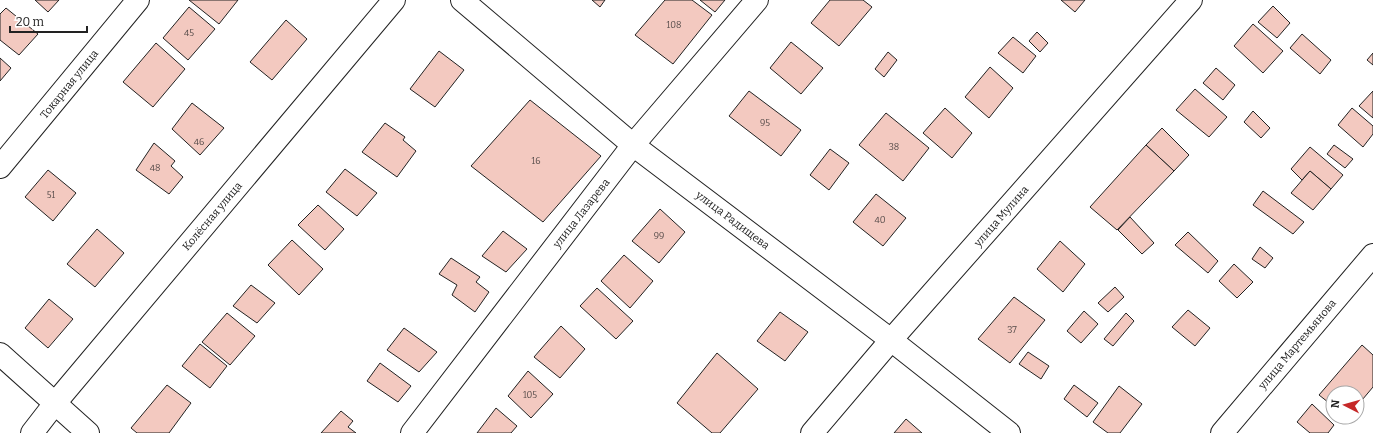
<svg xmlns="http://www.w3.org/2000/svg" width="1373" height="433" viewBox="0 0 1373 433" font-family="Bitter,serif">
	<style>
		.building { fill: #f3c9c0; stroke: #222 }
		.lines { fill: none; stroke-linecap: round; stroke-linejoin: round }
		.minor-casing { stroke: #222; stroke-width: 24 }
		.minor { stroke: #fff; stroke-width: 22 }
		.labels { text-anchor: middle; stroke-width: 3; stroke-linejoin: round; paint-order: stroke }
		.number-label { font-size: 9px; fill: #564c4a }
		.street-label { font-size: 11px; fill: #222; stroke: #fff }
	</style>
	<rect width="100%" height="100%" fill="#fff"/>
	<g class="building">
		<path d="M35,0H59L48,12Z"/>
		<path d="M189,0H238L219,24Z"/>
		<path d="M592,0H605L600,7Z"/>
		<path d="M665,0H692L712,15L673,64L635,35Z"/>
		<path d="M700,0H725L715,12Z"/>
		<path d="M830,0H863L872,7L839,46L811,23Z"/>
		<path d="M1061,0H1085L1075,12Z"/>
		<path d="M1273,6L1290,23L1277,38L1258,22Z"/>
		<path d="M189,7L215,29L188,60L163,38Z"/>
		<path d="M6,8L38,34L19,55L0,40V14Z"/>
		<path d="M286,20L307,39L272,80L250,62Z"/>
		<path d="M1253,24L1283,51L1263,73L1234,46Z"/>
		<path d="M1037,32L1048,43L1040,52L1029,41Z"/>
		<path d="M1302,34L1331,60L1320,74L1290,48Z"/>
		<path d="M1013,37L1036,56L1023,73L998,53Z"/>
		<path d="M791,42L823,68L801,94L770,68Z"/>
		<path d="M156,43L185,69L153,107L123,82Z"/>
		<path d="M439,51L464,70L435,107L410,89Z"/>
		<path d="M888,52L897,60L884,77L875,69Z"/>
		<path d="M1373,53V65L1367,60Z"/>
		<path d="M0,58L11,68L0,81Z"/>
		<path d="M990,67L1013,88L989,118L965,97Z"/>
		<path d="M1216,68L1235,85L1223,100L1203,83Z"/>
		<path d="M1195,89L1227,117L1209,137L1176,110Z"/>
		<path d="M749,91L801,130L781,156L729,116Z"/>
		<path d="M1373,91V118L1359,106Z"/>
		<path d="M530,100L601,156L543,222L471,166Z"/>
		<path d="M192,103L224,128L200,155L172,129Z"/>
		<path d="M945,108L972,133L952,158L923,133Z"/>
		<path d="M1352,108L1373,126V134L1363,147L1338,125Z"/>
		<path d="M1253,111L1270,128L1261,138L1244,122Z"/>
		<path d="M886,113L929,148L903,181L859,145Z"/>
		<path d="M385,123L405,137L403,140L416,151L397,177L362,152Z"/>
		<path d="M1162,128L1189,155L1174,171L1146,145Z"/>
		<path d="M154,143L175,161L171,166L183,177L169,194L136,170Z"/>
		<path d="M1146,145L1174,171L1117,230L1090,207Z"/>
		<path d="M1334,145L1353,159L1345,168L1327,154Z"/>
		<path d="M1310,147L1343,175L1331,189L1310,171L1302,180L1291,169Z"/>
		<path d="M830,149L849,163L829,190L810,175Z"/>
		<path d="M345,169L377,193L357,216L326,192Z"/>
		<path d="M48,170L76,193L53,221L25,197Z"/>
		<path d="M1310,171L1331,189L1313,210L1291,193Z"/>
		<path d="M1263,191L1304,222L1293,234L1253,205Z"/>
		<path d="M876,194L906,218L883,246L853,222Z"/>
		<path d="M318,205L344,229L325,250L298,225Z"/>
		<path d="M660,209L685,232L659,263L632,241Z"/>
		<path d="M1130,217L1154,243L1142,254L1118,230Z"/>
		<path d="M97,229L124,253L95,287L67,264Z"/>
		<path d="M503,231L527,249L506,272L482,256Z"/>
		<path d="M1188,232L1218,261L1208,273L1175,245Z"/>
		<path d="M292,240L323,269L299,295L268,265Z"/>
		<path d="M1060,241L1085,264L1063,292L1037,269Z"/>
		<path d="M1260,247L1273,258L1265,268L1252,259Z"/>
		<path d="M624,255L653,281L630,308L601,281Z"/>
		<path d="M451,258L480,277L476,282L489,292L475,312L452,295L457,285L439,274Z"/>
		<path d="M1234,264L1253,282L1237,298L1219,281Z"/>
		<path d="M251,285L275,303L257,323L233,306Z"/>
		<path d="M1115,287L1124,297L1108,312L1098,303Z"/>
		<path d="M597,288L633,321L616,339L580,306Z"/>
		<path d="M1014,297L1045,320L1010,363L978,339Z"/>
		<path d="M49,299L73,319L48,348L25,328Z"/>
		<path d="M1188,310L1210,328L1195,346L1172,327Z"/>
		<path d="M1084,311L1098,324L1081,343L1067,331Z"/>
		<path d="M780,312L808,332L785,361L757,341Z"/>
		<path d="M227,313L255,336L230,365L202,342Z"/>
		<path d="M1126,313L1134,321L1113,346L1104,339Z"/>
		<path d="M561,326L585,349L560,378L534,357Z"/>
		<path d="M404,328L437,352L419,372L387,350Z"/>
		<path d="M200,344L227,366L210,388L182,366Z"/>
		<path d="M1362,345L1373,355V387L1357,406V393H1333V406L1319,395Z"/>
		<path d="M1028,352L1049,366L1041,379L1019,364Z"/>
		<path d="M717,353L758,389L720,433H712L677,403Z"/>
		<path d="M380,363L411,386L398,402L367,381Z"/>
		<path d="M528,371L553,394L531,418L508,396Z"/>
		<path d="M167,385L191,403L169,433H137L131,428Z"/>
		<path d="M1074,385L1098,403L1087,417L1064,399Z"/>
		<path d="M1119,386L1142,404L1120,433H1108L1093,422Z"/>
		<path d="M1312,404L1334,425L1328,433H1310L1297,422Z"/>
		<path d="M496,408L517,426L511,433H477Z"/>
		<path d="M341,411L353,421L348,427L356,433H321Z"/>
		<path d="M906,419L922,433H894Z"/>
	</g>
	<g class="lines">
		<g class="minor-casing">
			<g id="minor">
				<path d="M462,0L633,145L891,340L1009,433"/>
				<path d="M0,167L138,0"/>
				<path d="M0,354L88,433"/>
				<path d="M32,433L56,402L394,0"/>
				<path d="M412,433L633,145L757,0"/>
				<path d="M812,433L891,340L1191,0"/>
				<path d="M1222,433L1373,255"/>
			</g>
		</g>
		<use href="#minor" class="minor"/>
	</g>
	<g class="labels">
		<g class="number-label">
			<text x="674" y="28">108</text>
			<text x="189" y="36">45</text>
			<text x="765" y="126">95</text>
			<text x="199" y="145">46</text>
			<text x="894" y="150">38</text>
			<text x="536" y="164">16</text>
			<text x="155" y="171">48</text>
			<text x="51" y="198">51</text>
			<text x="880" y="223">40</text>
			<text x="659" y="239">99</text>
			<text x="1012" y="333">37</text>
			<text x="530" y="398">105</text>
		</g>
		<g class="street-label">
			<text transform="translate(69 84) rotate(-51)" y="4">Токарная улица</text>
			<text transform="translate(581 213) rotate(-52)" y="4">улица Лазарева</text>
			<text transform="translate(212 216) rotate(-50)" y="4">Колёсная улица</text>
			<text transform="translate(1001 216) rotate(-49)" y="4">улица Мулина</text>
			<text transform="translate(733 220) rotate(37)" y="4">улица Радищева</text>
			<text transform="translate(1297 344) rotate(-50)" y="4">улица Мартемьянова</text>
		</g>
	</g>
	<g transform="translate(1345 405) rotate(276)"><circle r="19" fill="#ffffff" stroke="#a7a7a7"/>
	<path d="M0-3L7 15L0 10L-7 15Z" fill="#c62828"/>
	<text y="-6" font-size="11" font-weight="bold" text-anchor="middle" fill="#222222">N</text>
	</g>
	<path d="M10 26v6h77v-6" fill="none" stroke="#222222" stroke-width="2"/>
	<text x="16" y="26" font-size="12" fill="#222222" stroke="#ffffff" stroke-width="3" paint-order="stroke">20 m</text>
</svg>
